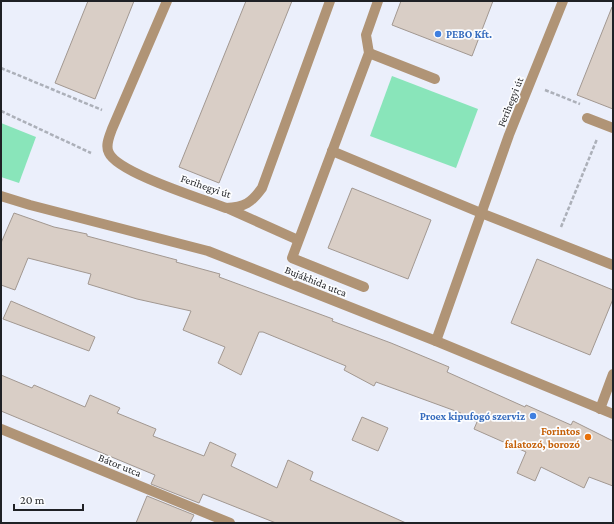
<svg xmlns="http://www.w3.org/2000/svg" width="614" height="524" viewBox="0 0 614 524" font-family="'Crimson Pro',serif">
	<style>
		.green { fill: #89e5ba }
		.building { fill: #d9cec6; stroke: #a29891 }
		.lines { fill: none; stroke-linecap: round; stroke-linejoin: round }
		.path { stroke: #acb0b9; stroke-width: 2.5; stroke-dasharray: 4 2; stroke-linecap: butt }
		.minor { stroke: #b09476; stroke-width: 10 }
		.shop-dot { fill: #3f7fe0; stroke: #fcfdff; stroke-width: 1.5 }
		.food-dot { fill: #e8710a; stroke: #fcfdff; stroke-width: 1.5 }
		.labels { text-anchor: middle; stroke-width: 3.5; stroke-linejoin: round; paint-order: stroke }
		.shop-label { font-size: 11px; font-weight: bold; fill: #366cbe; stroke: #fcfdff; text-anchor: start }
		.street-label { font-size: 11px; fill: #1f2125; stroke: #fcfdff }
		.food-label { font-size: 11px; font-weight: bold; fill: #c56008; stroke: #fcfdff; text-anchor: end }
	</style>
	<rect width="100%" height="100%" fill="#ebeffb"/>
	<g class="green">
		<path d="M392,76L478,109L456,168L370,136Z"/>
		<path d="M1,123L36,137L19,183L1,177Z"/>
	</g>
	<g class="building">
		<path d="M88,1H134L95,99L55,83Z"/>
		<path d="M246,1H292L219,183L179,167Z"/>
		<path d="M401,1H493L472,56L392,25Z"/>
		<path d="M612,7H613V109L577,95Z"/>
		<path d="M352,188L431,220L408,279L328,248Z"/>
		<path d="M14,213L54,227L87,234V236L177,260L176,262L220,274L219,277L333,319L332,321L391,343L449,367L447,372L525,407L526,405L571,425L573,421L613,441V486L589,477L584,488L541,467L535,481L517,473L526,452L474,429L477,422L460,415L461,413L376,382L374,386L344,370L346,366L263,332H259L241,375L218,363L225,347L183,330L191,311L137,299L88,284L91,274L28,258L15,290L1,285V243Z"/>
		<path d="M537,259L613,290V299L590,355L511,323Z"/>
		<path d="M11,301L95,337L89,351L3,319Z"/>
		<path d="M1,375L32,388L34,385L85,407L90,395L120,408L117,413L156,429L153,436L204,456L210,442L236,454L231,466L277,488L288,460L313,472L310,480L406,523H276L203,494L199,503L151,484L155,475L1,411Z"/>
		<path d="M362,417L388,428L378,451L352,440Z"/>
		<path d="M147,496L194,515L190,523H136Z"/>
	</g>
	<g class="lines">
		<g class="path">
			<path d="M1,68L102,110"/>
			<path d="M545,90L580,104"/>
			<path d="M1,111L91,153"/>
			<path d="M561,227L597,139"/>
		</g>
		<g class="minor">
			<path d="M167,1L112,129C109,137 105,146 109,153C118,173 203,199 226,208C245,207 251,203 262,188L330,1"/>
			<path d="M369,53L435,79"/>
			<path d="M587,118L613,128"/>
			<path d="M332,151L481,213L613,265"/>
			<path d="M1,196L30,205L208,251L436,341L613,414"/>
			<path d="M229,209L298,240"/>
			<path d="M364,287L292,258L369,53L366,35L378,1"/>
			<path d="M436,341L509,135L563,1"/>
			<path d="M600,409L613,374"/>
			<path d="M1,429L230,523"/>
		</g>
	</g>
	<g class="shop-dot">
		<circle cx="438" cy="34" r="4"/>
		<circle cx="533" cy="416" r="4"/>
	</g>
	<circle class="food-dot" cx="588" cy="437" r="4"/>
	<g class="labels">
		<g class="shop-label">
			<text x="446" y="38">PEBO Kft.</text>
			<text x="525" y="420" text-anchor="end">Proex kipufogó szerviz</text>
		</g>
		<g class="street-label">
			<text transform="translate(510 102) rotate(-68)" y="4">Ferihegyi út</text>
			<text transform="translate(206 186) rotate(19)" y="4">Ferihegyi út</text>
			<text transform="translate(316 281) rotate(22)" y="4">Bujákhida utca</text>
			<text transform="translate(120 465) rotate(22)" y="4">Bátor utca</text>
		</g>
		<g class="food-label">
			<text x="580" y="435">Forintos<tspan x="580" dy="13">falatozó, borozó</tspan></text>
		</g>
	</g>
	<rect width="614" height="524" fill="none" stroke="#1f2125" stroke-width="4"/>
	<path d="M14 504v6h69v-6" fill="none" stroke="#1f2125" stroke-width="2"/>
	<text x="20" y="504" font-size="12" fill="#1f2125" stroke="#fcfdff" stroke-width="3" paint-order="stroke">20 m</text>
</svg>
